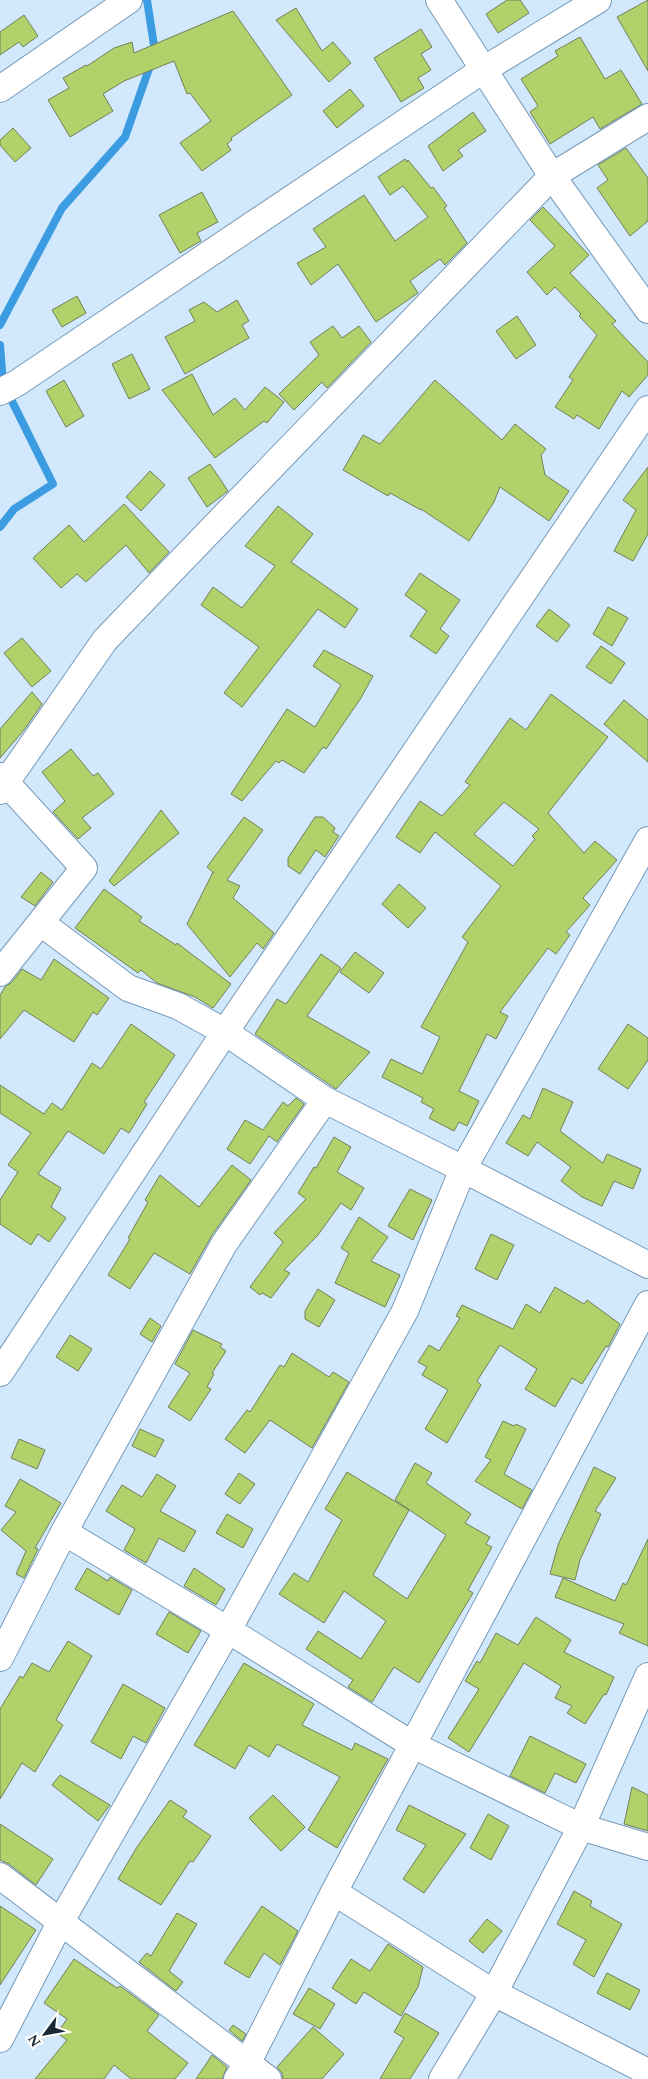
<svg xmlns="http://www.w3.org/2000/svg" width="648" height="2079" viewBox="0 0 648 2079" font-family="Spectral,serif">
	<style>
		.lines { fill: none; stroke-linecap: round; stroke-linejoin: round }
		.stream { stroke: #3c9ce1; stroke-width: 8 }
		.building { fill: #b1d16a; stroke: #728058; fill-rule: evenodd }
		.minor-casing { stroke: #769ab9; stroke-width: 28 }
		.minor { stroke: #fff; stroke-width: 26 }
	</style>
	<rect width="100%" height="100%" fill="#d2e9fd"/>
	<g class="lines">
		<g class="stream">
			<path d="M147,0L155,52"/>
			<path d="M0,325L62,208L125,137L151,63"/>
			<path d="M0,345L3,383L53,484L14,509L0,527"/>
		</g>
	</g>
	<g class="building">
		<path d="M507,0H520L529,13L498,33L486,14Z"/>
		<path d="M648,0V71L617,17Z"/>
		<path d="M296,8L322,51L333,42L351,63L329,82L276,20Z"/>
		<path d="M233,11L292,95L231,138L232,140L227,144L231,150L202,171L180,143L211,121L190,93L187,94L174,61L124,81L103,94L113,111L70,137L48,100L69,88L63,78L86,65L87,66L114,48L132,42L134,53Z"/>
		<path d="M24,15L38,36L23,47L19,42L0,55V32Z"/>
		<path d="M421,29L432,47L421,54L431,70L418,78L424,88L401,102L374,58Z"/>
		<path d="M580,37L605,79L621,70L642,104L600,129L593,117L550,144L530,112L538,106L521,79L558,56L555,51Z"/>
		<path d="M350,89L364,106L337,128L323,111Z"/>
		<path d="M473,112L486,131L458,150L463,156L443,171L428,146Z"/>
		<path d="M13,128L31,148L15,162L0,145V140Z"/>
		<path d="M626,148L648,178V221L630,236L597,188L608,180L598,165Z"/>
		<path d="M405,159L407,162L408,160L431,188L433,187L447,206L444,208L467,243L445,265L440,259L410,281L418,293L376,322L338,264L311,285L297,263L326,247L313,229L364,195L395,241L428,217L403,186L390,195L378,177Z"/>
		<path d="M202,192L218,222L197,233L201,241L180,253L159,215Z"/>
		<path d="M543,207L589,255L570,273L616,321L612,324L648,362V375L629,397L622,391L599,429L577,415L574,419L555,407L573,380L569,377L597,335L579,316L581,314L555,287L547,295L527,272L555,246L530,220Z"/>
		<path d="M77,296L86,313L62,327L52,310Z"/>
		<path d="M237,300L249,321L242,325L249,338L185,374L165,337L195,321L189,310L204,302L217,312Z"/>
		<path d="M517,316L536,345L516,359L496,331Z"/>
		<path d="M333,326L342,338L359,326L371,342L327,388L322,382L294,410L279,394L319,355L310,342Z"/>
		<path d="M132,354L150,389L129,399L112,364Z"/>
		<path d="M192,374L213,415L235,398L245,410L265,387L284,402L267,423L264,421L215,458L162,390Z"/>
		<path d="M64,380L84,416L66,427L46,391Z"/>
		<path d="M435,380L502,440L515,424L546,449L541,455L545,475L569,491L549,521L500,487L494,502L469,541L421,509V510L390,493L388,496L343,470L363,435L380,444Z"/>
		<path d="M210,464L228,491L207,507L188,478Z"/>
		<path d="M648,467V534L633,561L614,551L636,510L623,500Z"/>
		<path d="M150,471L165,485L141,511L126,497Z"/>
		<path d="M124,504L169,552L149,573L126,545L86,582L77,574L61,588L33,558L69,525L84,542Z"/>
		<path d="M278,506L313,534L291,562L358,609L345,628L318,609L242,707L224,693L259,647L201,605L213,587L242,608L275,566L245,546Z"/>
		<path d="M420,573L460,600L440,629L449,636L436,654L410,636L427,611L405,595Z"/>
		<path d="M608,607L628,618L612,646L593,634Z"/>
		<path d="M549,609L570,625L557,642L536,626Z"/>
		<path d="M22,638L51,671L32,687L4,653Z"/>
		<path d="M601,646L625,663L611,684L586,667Z"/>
		<path d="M324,650L373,676L361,698L326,749L323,747L304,773L282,760L279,763L276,761L242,801L231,794L287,709L315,727L341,685L313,666Z"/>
		<path d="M32,692L42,704L24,730L0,758V729Z"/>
		<path d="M551,694L608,737L548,813L584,853L595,841L617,860L583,898L590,905L566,932L570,935L556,954L548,948L500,1012L508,1016L496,1039L487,1034L459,1091L479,1101L467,1126L459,1122L454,1131L429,1118L434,1109L421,1102L423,1098L382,1077L391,1059L422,1074L440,1037L421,1027L468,942L462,937L501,886L435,832L420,853L396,837L420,801L442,816L470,785L465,782L510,718L526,730ZM504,802L539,829L532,836L535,839L513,866L474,834Z"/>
		<path d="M624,700L648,720V762L604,724Z"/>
		<path d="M71,749L93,776L98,773L114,794L82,818L91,828L78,839L53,812L65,801L42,772Z"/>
		<path d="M161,810L179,833L114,886L109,881Z"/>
		<path d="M244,817L263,830L227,880L240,886L233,898L274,933L263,949L257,943L230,977L187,924L213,872L214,873L207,867Z"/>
		<path d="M315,817H323L335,828L333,832L339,836L325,857L316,850L300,874L288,866V858Z"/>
		<path d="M41,872L53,882L35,906L21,897Z"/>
		<path d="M399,884L426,908L408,928L382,904Z"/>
		<path d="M104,889L142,917L139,921L176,945L177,943L231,984L213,1008L195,997L157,983L141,970L138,973L75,928Z"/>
		<path d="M355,952L384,973L369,993L340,972Z"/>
		<path d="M321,954L341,968L307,1016L370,1052L336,1089L255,1034L277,999L286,1004Z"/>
		<path d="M54,959L109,998L97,1015L93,1012L74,1042L24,1010L0,1039V995L5,987L12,982L22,969L41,980Z"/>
		<path d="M131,1024L175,1055L144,1102L147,1104L129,1133L121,1128L104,1154L68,1131L38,1174L61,1188L51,1207L66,1218L49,1242L38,1234L31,1245L0,1224V1200L18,1172L8,1165L31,1133L0,1113V1085L44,1114L52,1103L62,1110L92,1063L101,1069Z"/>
		<path d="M628,1024L648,1038V1060L628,1089L598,1069Z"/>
		<path d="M543,1088L573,1102L560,1131L603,1163L607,1154L641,1169L633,1189L614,1181L602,1206L582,1197L561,1181L571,1167L537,1142L528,1156L506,1143L523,1115L530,1119Z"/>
		<path d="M296,1098L304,1104L277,1142L269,1136L250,1164L227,1149L245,1120L263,1130L283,1102L288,1106Z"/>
		<path d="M334,1137L351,1147L337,1172L364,1188L351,1210L341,1203L318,1235L284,1270L290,1273L271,1298L262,1293L260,1295L250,1287L283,1242L274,1233L306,1199L298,1193L314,1167L316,1168Z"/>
		<path d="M232,1165L251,1180L212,1235L190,1274L154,1253L130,1289L108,1275L130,1239L128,1238L148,1202L145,1200L160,1175L199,1207Z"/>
		<path d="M410,1189L432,1200L413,1240L388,1226Z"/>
		<path d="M359,1217L388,1237L371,1261L400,1275L385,1307L335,1283L349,1253L341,1248Z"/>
		<path d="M491,1234L514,1245L497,1280L475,1269Z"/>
		<path d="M555,1287L584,1304L587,1300L620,1324L608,1347L606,1346L582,1384L572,1378L555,1407L525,1389L537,1369L500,1345L477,1381L481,1385L447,1443L425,1429L448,1390L422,1375L427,1367L418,1362L429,1345L439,1351L460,1318L456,1316L462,1305L513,1329L526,1304L540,1313Z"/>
		<path d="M318,1289L335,1300L319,1327L305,1319V1311Z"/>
		<path d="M150,1318L161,1326L152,1342L140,1334Z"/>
		<path d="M193,1330L222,1344L220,1347L226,1351L212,1373L214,1374L207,1387L211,1389L190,1421L168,1407L190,1373L175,1364Z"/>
		<path d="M70,1335L92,1349L78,1371L56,1357Z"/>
		<path d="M292,1353L329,1377L333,1372L349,1382L312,1448L270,1420L245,1453L225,1439L247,1410L250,1412L280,1365L284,1367Z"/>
		<path d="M503,1421L514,1426L516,1424L526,1429L504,1474L532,1490L522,1509L475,1481L491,1460L485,1457Z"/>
		<path d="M140,1429L164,1440L155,1457L132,1446Z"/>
		<path d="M19,1439L45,1450L37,1469L11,1458Z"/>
		<path d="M415,1463L432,1473L426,1483L471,1514L465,1523L490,1537L486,1544L492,1547L468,1590L473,1593L419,1683L394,1667L372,1702L348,1687L353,1680L306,1649L318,1631L361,1659L386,1621L344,1591L324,1623L279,1594L294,1573L308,1582L342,1520L325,1509L347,1472L409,1510L373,1575L407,1599L446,1535L395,1500Z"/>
		<path d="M594,1467L616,1478L595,1511L601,1514L580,1560L575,1580L550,1574L558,1545Z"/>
		<path d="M239,1473L255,1484L240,1504L225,1494Z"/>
		<path d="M157,1474L176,1486L160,1511L196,1531L184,1552L159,1538L146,1563L124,1550L135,1529L106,1511L122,1485L142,1497Z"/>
		<path d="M20,1479L61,1503L35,1548L38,1549L24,1578L16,1574L26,1551L1,1530L16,1512L5,1506Z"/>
		<path d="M227,1514L253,1529L243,1548L216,1533Z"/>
		<path d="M648,1539V1646L619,1633L624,1624L555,1597L563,1578L615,1601L623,1583L626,1585Z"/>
		<path d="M87,1568L108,1581L110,1577L132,1590L119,1615L75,1589Z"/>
		<path d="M194,1568L225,1589L216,1605L184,1586Z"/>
		<path d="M169,1612L201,1631L188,1653L156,1634Z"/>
		<path d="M536,1617L571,1640L564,1652L614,1677L606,1695L604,1694L585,1724L567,1713L572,1706L555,1698L561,1686L524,1663L469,1752L448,1738L479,1689L465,1681L477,1661L480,1663L496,1633L518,1645Z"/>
		<path d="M68,1641L92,1656L56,1720L63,1725L35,1772L22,1763L0,1799V1709L20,1676L23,1678L32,1663L49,1672Z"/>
		<path d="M244,1663L314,1704L302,1725L352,1750L355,1743L388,1759L337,1848L308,1830L340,1777L277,1744L269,1757L249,1745L235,1769L194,1745Z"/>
		<path d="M123,1684L165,1708L146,1743L133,1736L121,1759L91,1742Z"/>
		<path d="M530,1736L586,1764L576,1783L555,1773L545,1793L510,1776Z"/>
		<path d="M60,1775L110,1805L98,1821L52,1785Z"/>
		<path d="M632,1787L648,1795V1831L624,1824Z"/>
		<path d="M273,1795L305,1827L281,1851L249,1818Z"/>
		<path d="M170,1800L187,1811L183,1817L211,1836L193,1862L190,1861L161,1905L118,1879L137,1847Z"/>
		<path d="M409,1805L466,1834L424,1893L403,1879L426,1845L396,1830Z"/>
		<path d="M488,1814L509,1826L491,1860L470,1848Z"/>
		<path d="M0,1824L53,1859L36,1885L9,1864L0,1860Z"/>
		<path d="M574,1891L592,1901L590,1906L622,1924L594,1977L573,1964L586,1940L557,1924Z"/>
		<path d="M0,1906L36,1930L0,1985Z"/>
		<path d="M262,1906L298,1931L280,1965L264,1953L249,1978L224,1963Z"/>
		<path d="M177,1913L197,1924L169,1971L183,1982L176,1991L139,1962L147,1953L151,1956Z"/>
		<path d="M487,1919L502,1931L483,1953L469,1941Z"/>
		<path d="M388,1944L423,1967L418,1987L401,2016L364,1992L356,2004L332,1988L351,1959L370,1971Z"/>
		<path d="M74,1959L117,1988L120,1986L159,2015L147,2031L188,2063L175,2079H131L114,2065L104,2079H35L67,2040L57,2033L67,2019L44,2003Z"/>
		<path d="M607,1973L640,1990L630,2010L597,1993Z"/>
		<path d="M309,1988L335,2004L320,2029L293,2014Z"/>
		<path d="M405,2013L439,2033L410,2079H380L404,2038L394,2032Z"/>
		<path d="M233,2025L246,2034L242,2041L229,2030Z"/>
		<path d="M313,2027L344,2054L322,2079H283L282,2073L277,2067Z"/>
		<path d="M212,2055L227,2067L222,2079H196Z"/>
	</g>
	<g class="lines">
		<g class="minor-casing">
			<g id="minor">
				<path d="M439,0L552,176L648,310"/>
				<path d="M0,89L129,0"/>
				<path d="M0,392L17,383L483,70L598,0"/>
				<path d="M0,776L84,868L0,973"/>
				<path d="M0,791L105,640L552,176L648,117"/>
				<path d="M41,923L128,988L178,1006L225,1032L325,1100L463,1169L648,1265"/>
				<path d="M0,1373L225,1032L648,409"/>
				<path d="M64,1532L228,1630L413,1745L581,1827L648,1847"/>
				<path d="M0,1658L64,1532L224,1244L325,1100"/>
				<path d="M0,1876L268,2079"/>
				<path d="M334,1892L494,1993L648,2072"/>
				<path d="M0,2039L61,1921L228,1630L405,1311L463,1169L648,840"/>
				<path d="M237,2079L248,2062L334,1892L648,1304"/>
				<path d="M442,2079L494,1993L581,1827L648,1676"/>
			</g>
		</g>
		<use href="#minor" class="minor"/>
	</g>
	<g transform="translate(45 2034) rotate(238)" stroke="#ffffff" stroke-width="4" paint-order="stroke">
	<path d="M0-4L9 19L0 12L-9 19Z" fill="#192834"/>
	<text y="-8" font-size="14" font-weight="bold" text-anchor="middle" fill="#192834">N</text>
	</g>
</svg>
